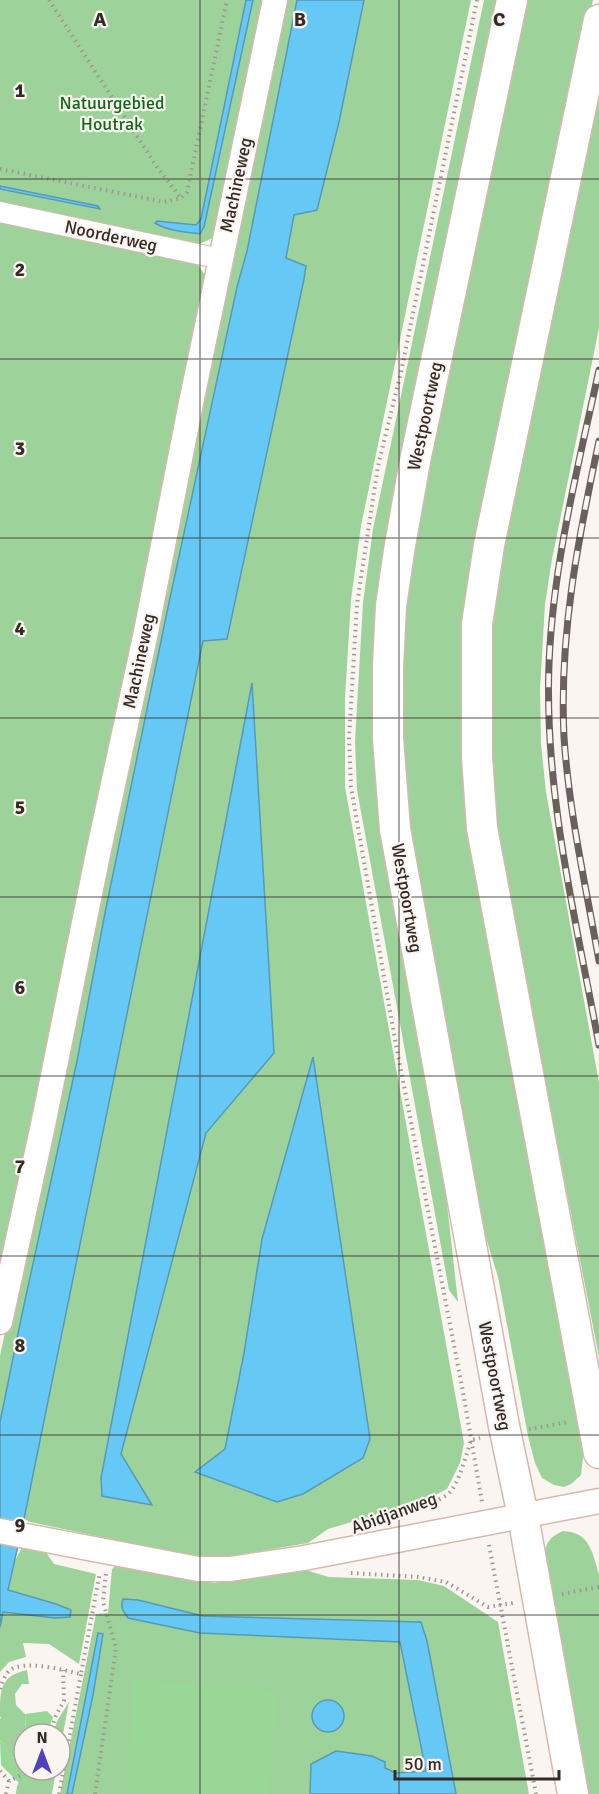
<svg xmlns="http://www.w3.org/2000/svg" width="599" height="1794" viewBox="0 0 599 1794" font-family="Signika,sans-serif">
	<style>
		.green { fill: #9dd39a; fill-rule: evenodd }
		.forest { fill: #98d795 }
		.water { fill: #66c9f5; stroke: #5799b7; stroke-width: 1.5 }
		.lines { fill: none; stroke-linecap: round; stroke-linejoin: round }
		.minor-casing { stroke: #d6b9ae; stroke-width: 22 }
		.tertiary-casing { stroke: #d6b9ae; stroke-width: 27 }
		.primary-casing { stroke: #d6b9ae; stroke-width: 33 }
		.path { stroke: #9f9793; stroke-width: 4; stroke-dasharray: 1.5 4.5; stroke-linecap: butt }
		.minor { stroke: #fff; stroke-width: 20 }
		.tertiary { stroke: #fff; stroke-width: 24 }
		.primary { stroke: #fff; stroke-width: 30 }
		.rail-casing { stroke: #6a605c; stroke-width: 7 }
		.rail { stroke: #fbf5f2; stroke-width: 4.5; stroke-dasharray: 14; stroke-linecap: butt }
		.grid { fill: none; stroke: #352a25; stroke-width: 1.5; stroke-opacity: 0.55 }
		.labels { text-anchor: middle; stroke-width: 4.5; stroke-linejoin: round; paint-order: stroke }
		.park-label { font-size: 18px; fill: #0f6915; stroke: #fbf5f2 }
		.street-label { font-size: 18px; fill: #352a25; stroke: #fbf5f2 }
		.grid-label { font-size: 20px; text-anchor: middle; font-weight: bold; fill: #352a25; stroke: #fbf5f2; stroke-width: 4.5; stroke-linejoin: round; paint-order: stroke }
	</style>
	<rect width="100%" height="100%" fill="#fbf5f2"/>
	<g class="green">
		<path d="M0,0H265L213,238L199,244L196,262L205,275V286L0,1269Z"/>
		<path d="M283,0H471L361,526L351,600L345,697V787L464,1443L460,1463L447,1489L426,1500L328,1529L308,1543L220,1558L178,1553L30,1522L24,1519L0,1514V1356ZM252,686L274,1053L206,1133L121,1455L151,1504L101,1478ZM313,1059L370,1439L195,1473L225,1449L244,1353L262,1239Z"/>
		<path d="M484,0H502L380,605L458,1302L449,1290L357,790L355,741L363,603L373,529Z"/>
		<path d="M525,0H593L485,509L467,623L582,1426L583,1457L581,1475L571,1484L564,1487L554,1485L542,1478L535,1463L528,1436L498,1277L467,1176L404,811L397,673L418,503Z"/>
		<path d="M599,58V328L552,559L545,604L540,689L541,744L546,792L599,1083V1357L520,953L493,797L489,766L490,584Z"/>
		<path d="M563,1531C590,1532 592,1552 599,1574V1794H583L543,1563C546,1546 545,1539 563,1531Z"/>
		<path d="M22,1548L45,1551L54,1564L96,1574L79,1664L49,1644L23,1643L26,1657L9,1662L0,1672V1627L3,1612L55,1618L70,1617L71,1610L56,1604L8,1591L13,1564Z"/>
		<path d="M118,1564L214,1583L295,1567L329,1577L418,1580L444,1586L498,1622L529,1794H456L421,1622L203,1616L138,1600L200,1633L400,1642L426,1771L396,1773L385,1768L372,1756L336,1751L311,1764L310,1794H72L93,1695L103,1634L67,1794H60L96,1614L108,1613L112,1569Z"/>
		<path d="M27,1670L29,1684H22L15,1694L16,1705L25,1714L26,1734H24V1746L20,1759L10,1757L4,1744L0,1740V1719L1,1718L0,1716C0,1690 0,1676 27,1670Z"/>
		<path d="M69,1702L60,1750V1734H53L57,1721Z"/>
		<path d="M35,1770H56L52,1794H16C17,1778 23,1778 35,1770Z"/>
	</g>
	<g class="forest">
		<path d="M134,1680L277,1691L269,1794H126Z"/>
		<path d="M47,1711L53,1717L47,1734H26L25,1714Z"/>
		<path d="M0,1740L4,1744L10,1757L20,1759L24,1746V1770H39V1779L20,1784L1,1765Z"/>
	</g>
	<g class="water">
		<path d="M246,0H253L204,227L200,234C186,232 168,231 155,223L157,221L196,225L201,219Z"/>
		<path d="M297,0H364L339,122L317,210L294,215L286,258L306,266L304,279L227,639L203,641C142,933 84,1226 24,1519L8,1590L56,1604L71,1610L70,1617L55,1618L3,1612L0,1627V1422L21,1319L77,1061L105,913L167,612L237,287L247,251Z"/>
		<path d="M0,186L98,206L100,209L0,189Z"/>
		<path d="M252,683L274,1053L206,1133L121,1454L152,1505L102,1496L101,1478Z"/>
		<path d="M313,1057L370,1439L363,1458L303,1494L277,1502L195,1472L225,1449L244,1353L262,1239Z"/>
		<path d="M123,1599L138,1600L203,1616L421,1622L427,1641L456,1794H310L311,1764L336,1751L372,1756L385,1762V1768L396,1773L426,1771L400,1642L200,1633L128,1618C123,1611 120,1607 123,1599Z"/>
		<path d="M98,1633L103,1634L93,1695L72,1794H67Z"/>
		<circle cx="328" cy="1716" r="16"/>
	</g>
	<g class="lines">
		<g class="minor-casing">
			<path id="minor" d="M0,212L221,259"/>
		</g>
		<g class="tertiary-casing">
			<g id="tertiary">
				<path d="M0,1322L43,1125L98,854L146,632L191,403L275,0"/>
				<path d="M0,1531L198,1569H230L304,1558L599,1501"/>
			</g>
		</g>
		<g class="primary-casing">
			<g id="primary">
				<path d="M512,0L415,461L399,551L391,606L388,667V738L395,829L504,1426L523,1516L573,1794"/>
				<path d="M599,20L489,545L477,624V757L482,828L599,1453"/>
			</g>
		</g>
		<g class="path">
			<path d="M49,0L157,167L181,198"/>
			<path d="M477,0L401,372L378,466L357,604L349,738L351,787L394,1034L463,1392L482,1502"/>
			<path d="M0,169L164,202L181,198L187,192L227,0"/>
			<path d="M529,1429L569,1422"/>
			<path d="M394,1516C409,1511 439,1503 450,1492C459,1483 467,1452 471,1440L480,1438"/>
			<path d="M489,1545L536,1794"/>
			<path d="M351,1573L418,1577L446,1582L488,1607L513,1603"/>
			<path d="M562,1594L599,1587"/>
			<path d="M0,1689C2,1683 4,1676 9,1671C23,1659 63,1670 81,1674L100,1572"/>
			<path d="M50,1734L56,1715L64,1701L63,1670"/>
			<path d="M0,1771L9,1781"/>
			<path d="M6,1794L9,1781L32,1770"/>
			<path d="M59,1794L81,1674"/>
			<path d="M95,1794L116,1648L103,1601L106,1573"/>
		</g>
		<use href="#minor" class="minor"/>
		<use href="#tertiary" class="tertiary"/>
		<use href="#primary" class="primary"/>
		<g class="rail-casing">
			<g id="rail">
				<path d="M599,370C578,467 553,564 549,664C544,793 576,920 599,1045"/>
				<path d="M599,441C578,540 559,635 564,737C569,813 586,887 599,961"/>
			</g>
		</g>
		<use href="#rail" class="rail"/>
	</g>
	<path class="grid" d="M200,0V1794M399,0V1794M0,179H599M0,359H599M0,538H599M0,718H599M0,897H599M0,1076H599M0,1256H599M0,1435H599M0,1615H599"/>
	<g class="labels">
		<g class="park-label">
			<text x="112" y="109">Natuurgebied<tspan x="112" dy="21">Houtrak</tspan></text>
		</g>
		<g class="street-label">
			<text transform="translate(236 185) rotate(-78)" y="6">Machineweg</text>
			<text transform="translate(111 236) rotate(12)" y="6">Noorderweg</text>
			<text transform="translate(425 416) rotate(-78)" y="6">Westpoortweg</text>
			<text transform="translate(139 661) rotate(-78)" y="6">Machineweg</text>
			<text transform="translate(407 898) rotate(80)" y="6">Westpoortweg</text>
			<text transform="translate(495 1376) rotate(79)" y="6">Westpoortweg</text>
			<text transform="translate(394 1513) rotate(-20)" y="6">Abidjanweg</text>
		</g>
	</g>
	<g class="grid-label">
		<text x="100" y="26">A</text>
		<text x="300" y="26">B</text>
		<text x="499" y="26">C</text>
		<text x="20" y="97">1</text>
		<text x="20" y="276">2</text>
		<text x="20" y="455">3</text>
		<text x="20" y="635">4</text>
		<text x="20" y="814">5</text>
		<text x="20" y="994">6</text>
		<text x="20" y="1173">7</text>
		<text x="20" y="1352">8</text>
		<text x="20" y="1532">9</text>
	</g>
	<g transform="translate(42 1752)"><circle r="28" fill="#fbf5f2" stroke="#aca4a0" stroke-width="1.5"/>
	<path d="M0-4.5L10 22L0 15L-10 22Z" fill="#4f42b9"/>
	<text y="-9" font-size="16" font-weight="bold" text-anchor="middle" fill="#352a25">N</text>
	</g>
	<path d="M395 1770v9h164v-9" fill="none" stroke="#352a25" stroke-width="3"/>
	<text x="404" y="1770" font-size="18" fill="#352a25" stroke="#fbf5f2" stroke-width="4.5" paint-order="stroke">50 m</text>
</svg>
